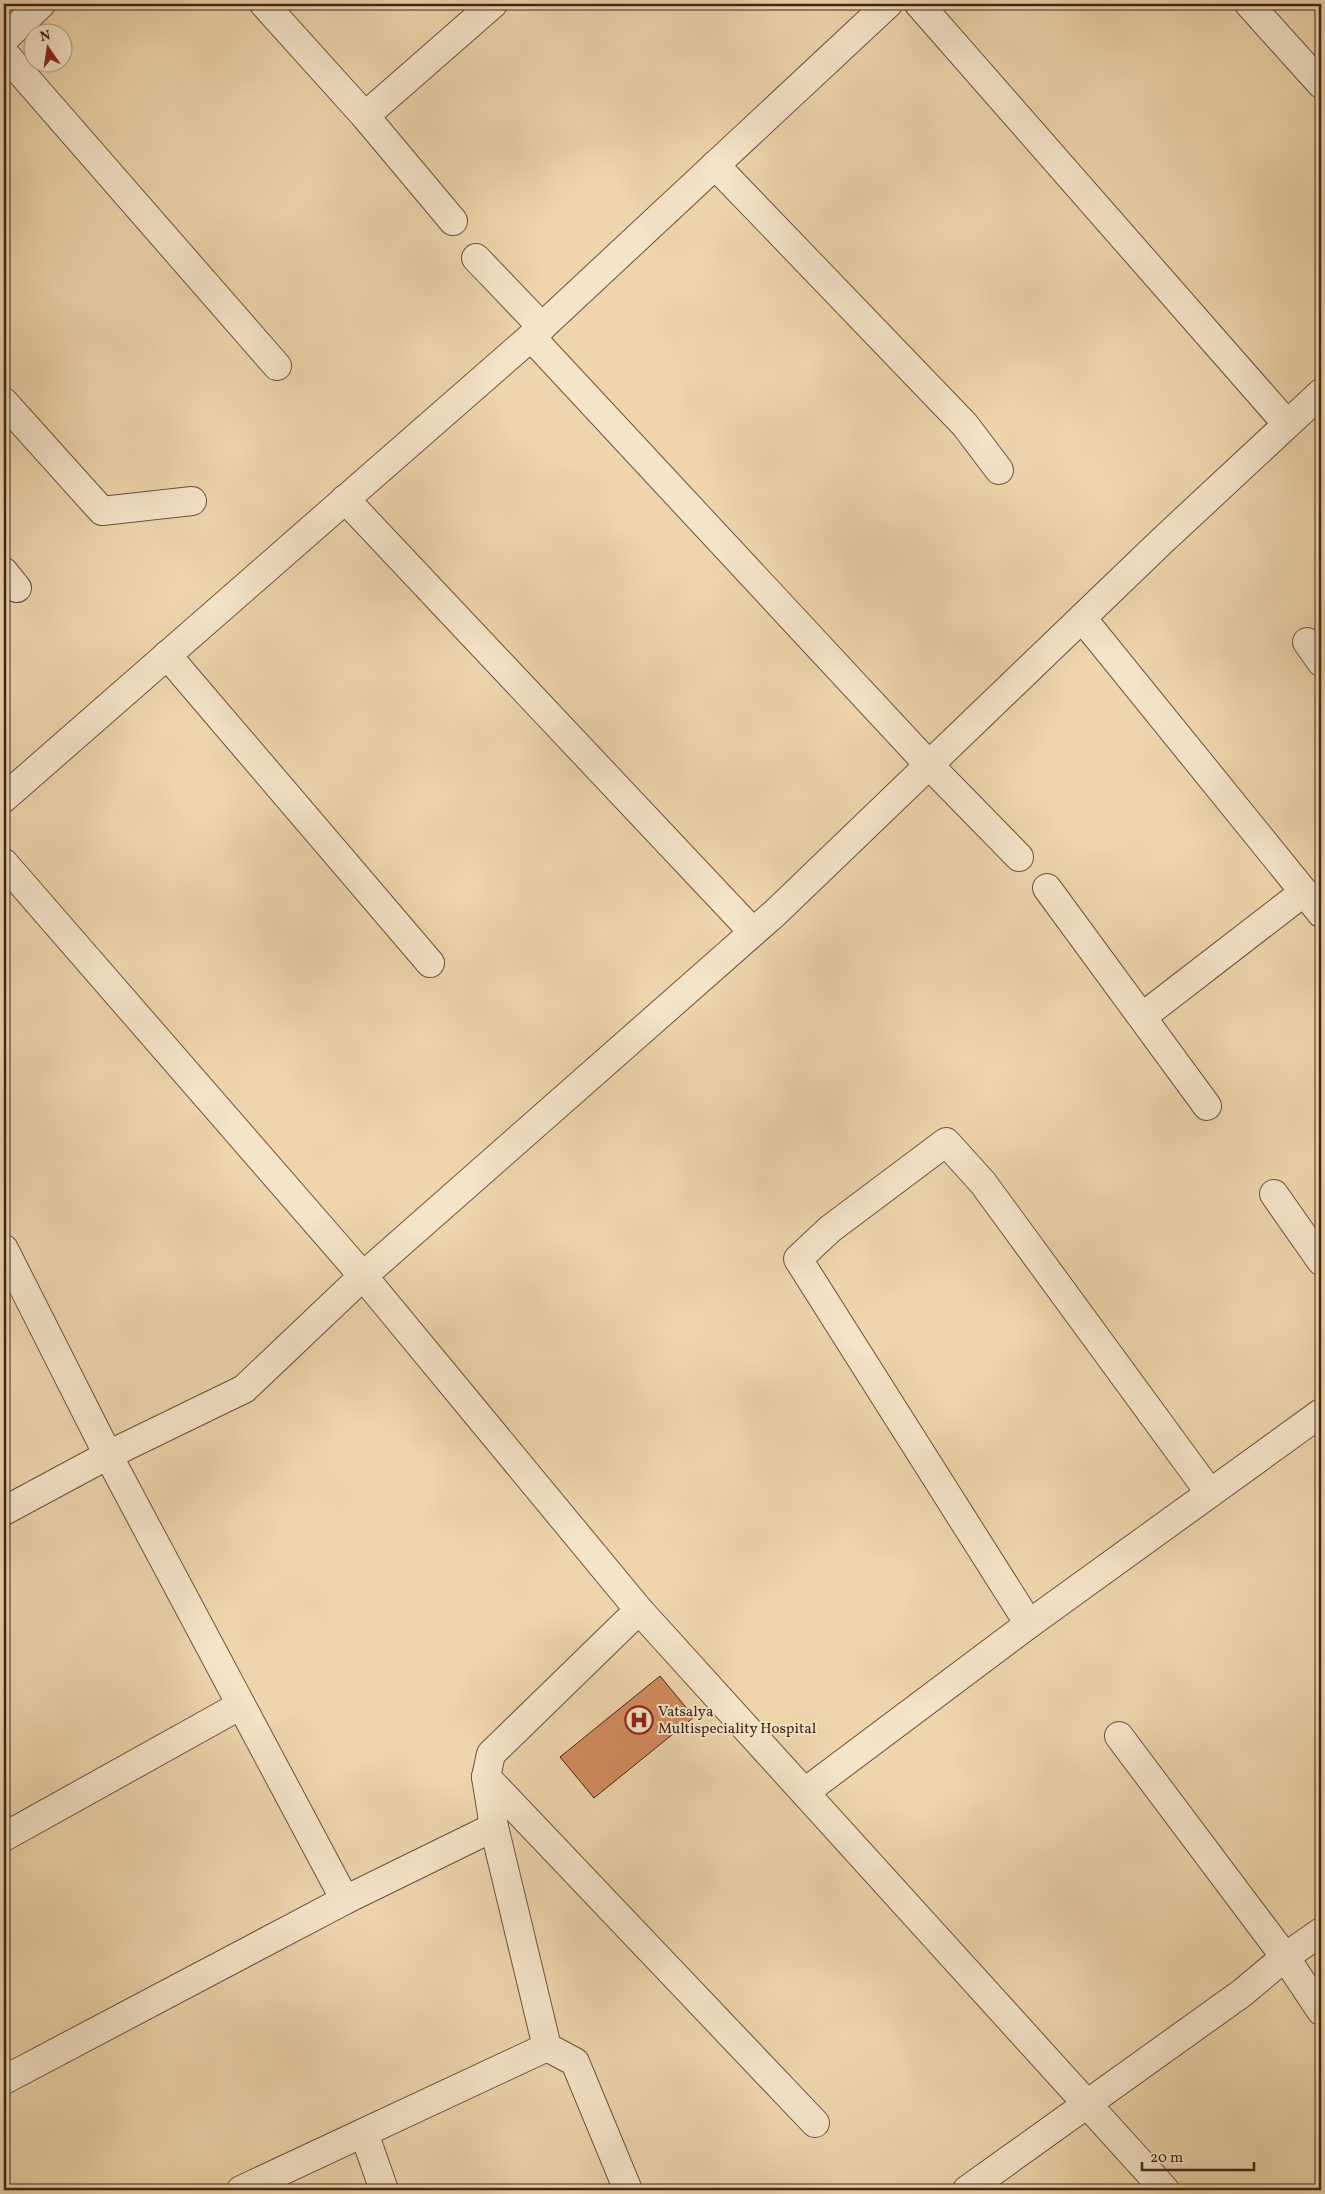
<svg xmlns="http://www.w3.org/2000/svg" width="1325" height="2194" viewBox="0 0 1325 2194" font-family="Vollkorn,serif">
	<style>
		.building { fill: #d38b60; stroke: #3f2717 }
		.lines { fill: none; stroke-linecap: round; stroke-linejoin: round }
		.minor-casing { stroke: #6b523c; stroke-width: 30 }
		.minor { stroke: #f4e4c8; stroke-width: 28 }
		.labels { text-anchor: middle; stroke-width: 4; stroke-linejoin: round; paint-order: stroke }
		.poi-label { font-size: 15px; fill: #3f2717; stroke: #f4e4c8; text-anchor: start }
	</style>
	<rect width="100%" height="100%" fill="#eed5ab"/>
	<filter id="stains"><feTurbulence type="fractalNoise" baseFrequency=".004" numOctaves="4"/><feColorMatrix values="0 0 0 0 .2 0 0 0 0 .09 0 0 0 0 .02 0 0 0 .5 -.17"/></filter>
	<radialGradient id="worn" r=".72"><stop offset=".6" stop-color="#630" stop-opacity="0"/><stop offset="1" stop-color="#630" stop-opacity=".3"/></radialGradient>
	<path class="building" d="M660,1676L694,1717L594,1798L560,1757Z"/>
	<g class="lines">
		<g class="minor-casing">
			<g id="minor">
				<path d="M264,4L365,116L453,221"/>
				<path d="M919,4L1287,424"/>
				<path d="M1249,4L1321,84"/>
				<path d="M4,39L41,4"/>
				<path d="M4,53L277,366"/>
				<path d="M365,116L493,4"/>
				<path d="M715,165L965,425L999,470"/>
				<path d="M476,258L542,327"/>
				<path d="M531,337L929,765L1019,857"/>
				<path d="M4,402L102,511L192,501"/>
				<path d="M345,499L753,932"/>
				<path d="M4,572L17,588"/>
				<path d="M1082,618L1321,913"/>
				<path d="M1307,642L1321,662"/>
				<path d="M167,655L430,963"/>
				<path d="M4,798L531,337L888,4"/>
				<path d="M4,863L363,1276L639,1610L1165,2190"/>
				<path d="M1047,888L1207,1106"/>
				<path d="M1142,1017L1304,892"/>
				<path d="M1274,1194L1321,1261"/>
				<path d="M4,1249L108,1455L345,1900"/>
				<path d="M4,1511L108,1455L244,1389L363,1276L775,913L1162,541L1321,393"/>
				<path d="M1029,1624L798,1259L830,1229L946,1142L983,1183L1210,1493"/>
				<path d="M1119,1736L1285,1957L1321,2011"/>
				<path d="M486,1777L815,2123"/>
				<path d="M805,1792L1029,1624L1321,1413"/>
				<path d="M4,1837L241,1705"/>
				<path d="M4,2080L345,1900L494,1827"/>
				<path d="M364,2133L384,2190"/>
				<path d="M241,2190L547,2047"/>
				<path d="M628,2190L575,2062L547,2047L494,1827L486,1777L491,1754L639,1610"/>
				<path d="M967,2190L1242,1993L1285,1957L1321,1932"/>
			</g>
		</g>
		<use href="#minor" class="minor"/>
	</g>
	<defs>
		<g id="hospital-ring" transform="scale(1.4375)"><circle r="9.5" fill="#f4e4c8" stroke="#8f2418" stroke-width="1.5"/><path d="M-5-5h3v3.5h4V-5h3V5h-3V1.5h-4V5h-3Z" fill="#8f2418"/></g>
	</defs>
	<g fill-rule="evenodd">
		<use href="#hospital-ring" x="639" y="1720"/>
	</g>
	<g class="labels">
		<g class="poi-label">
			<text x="658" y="1716">Vatsalya<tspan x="658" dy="17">Multispeciality Hospital</tspan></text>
		</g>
	</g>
	<rect width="1325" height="2194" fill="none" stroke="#eed5ab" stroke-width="20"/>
	<rect x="5" y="5" width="1315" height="2184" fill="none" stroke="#3f2717" stroke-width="2.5"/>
	<rect x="10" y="10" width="1305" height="2174" fill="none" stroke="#3f2717"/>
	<g transform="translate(48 48) rotate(347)"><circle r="24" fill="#f4e4c8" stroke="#ac9881"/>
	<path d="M0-4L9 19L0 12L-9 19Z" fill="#8f2418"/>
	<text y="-8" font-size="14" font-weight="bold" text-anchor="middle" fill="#3f2717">N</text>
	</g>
	<path d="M1142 2162v8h112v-8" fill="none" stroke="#3f2717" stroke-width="2.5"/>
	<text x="1150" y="2162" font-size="15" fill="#3f2717" stroke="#f4e4c8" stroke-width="4" paint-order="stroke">20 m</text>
	<rect width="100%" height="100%" filter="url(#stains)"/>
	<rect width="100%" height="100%" fill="url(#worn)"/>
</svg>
